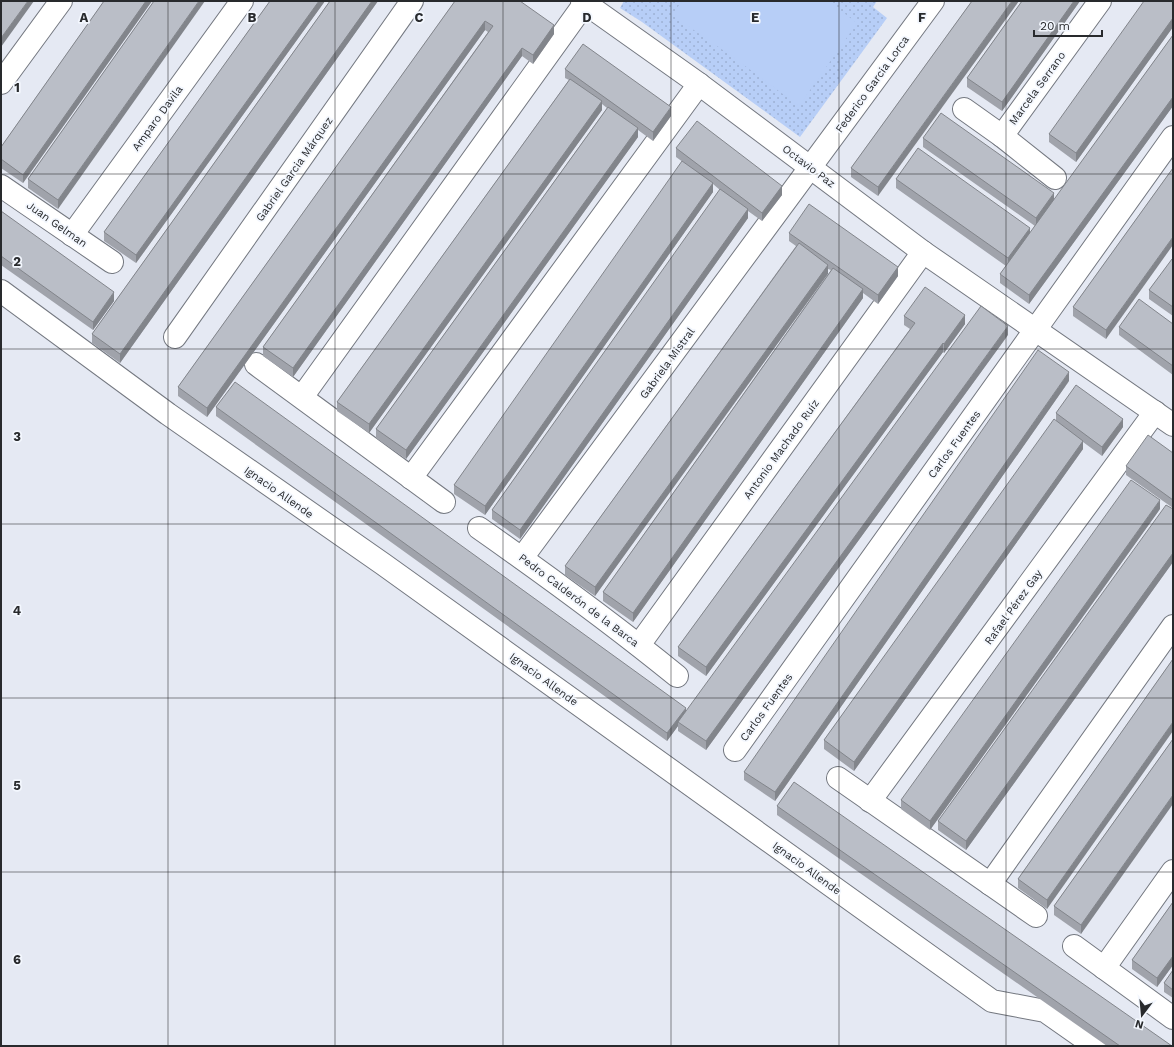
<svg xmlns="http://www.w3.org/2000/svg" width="1174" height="1047" viewBox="0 0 1174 1047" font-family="'Work Sans',sans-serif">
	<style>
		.grass { fill: url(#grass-dots) }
		.garden { fill: #b7cef7 }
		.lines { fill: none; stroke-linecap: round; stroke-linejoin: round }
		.minor-casing { stroke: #747880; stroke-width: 24 }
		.minor { stroke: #fff; stroke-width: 22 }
		.wall { fill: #a0a3ab }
		.shaded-wall { fill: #82858b }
		.building { fill: #babec7; stroke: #82858b }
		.grid { fill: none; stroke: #282a2d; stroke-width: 1; stroke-opacity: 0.55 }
		.labels { text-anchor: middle; stroke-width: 3.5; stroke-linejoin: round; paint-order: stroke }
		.street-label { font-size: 11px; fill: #282a2d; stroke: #f3f7fe }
		.grid-label { font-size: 13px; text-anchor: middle; font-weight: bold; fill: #282a2d; stroke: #f3f7fe; stroke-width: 3.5; stroke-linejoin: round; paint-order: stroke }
	</style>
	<defs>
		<pattern id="grass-dots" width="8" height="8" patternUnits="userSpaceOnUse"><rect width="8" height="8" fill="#b7cef7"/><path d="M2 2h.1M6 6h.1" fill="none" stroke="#9db1d4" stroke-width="1.8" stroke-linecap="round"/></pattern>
	</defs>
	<rect width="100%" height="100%" fill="#e5e9f3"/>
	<path class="grass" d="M624,1H877L873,7L887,18L800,137L642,22L620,8Z"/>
	<path class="garden" d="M682,1H828L857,23L799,106L733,57L672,15Z"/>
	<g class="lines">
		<g class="minor-casing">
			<g id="minor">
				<path d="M582,1L699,84L923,252L1173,425"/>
				<path d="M1,83L61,1"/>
				<path d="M964,109L1002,136"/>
				<path d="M1055,178L1002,136L1100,1"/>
				<path d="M1,186L112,262"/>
				<path d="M72,235L242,1"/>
				<path d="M1,291L168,414L383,564L992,1001L1045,1011L1095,1046"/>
				<path d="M175,337L412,1"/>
				<path d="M256,364L444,502"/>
				<path d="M302,397L585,3"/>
				<path d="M411,478L699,84"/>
				<path d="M479,528C546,575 613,624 677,676"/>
				<path d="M522,558L933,1"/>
				<path d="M639,645L923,252"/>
				<path d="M735,750L1173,137"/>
				<path d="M838,778L1036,916"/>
				<path d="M870,801L1155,412"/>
				<path d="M990,884L1173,626"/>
				<path d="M1074,946L1173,1018"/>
				<path d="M1104,968L1173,871"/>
			</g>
		</g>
		<use href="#minor" class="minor"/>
	</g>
	<g class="wall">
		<path d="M104,1H152L23,183L1,168V147Z"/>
		<path d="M154,1L58,209L28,188V179Z"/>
		<path d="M270,1H325L136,263L104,241V232Z"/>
		<path d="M330,1H378L120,363L92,343V334Z"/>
		<path d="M455,1L554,34L533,64L522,56L293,377L263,356V347L488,32L485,30L207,417L178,396V387Z"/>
		<path d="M972,1L878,196L851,177V168Z"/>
		<path d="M1022,1H1080L1002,111L967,87V78Z"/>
		<path d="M1173,1V27L1076,162L1049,142V134Z"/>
		<path d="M1173,35V106L1029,304L1000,283V274L1006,266L896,188V179L1030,233L1035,226L923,147V138L1054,200Z"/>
		<path d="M565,69L671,116L653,141L638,130V137L406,459L376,438V429L607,108L602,104V110L369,433L337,411V402L569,80L565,78Z"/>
		<path d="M676,148L782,195L762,221L748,211V218L520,539L492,519V510L720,190L713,184V192L485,515L454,494V485L687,165L676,157Z"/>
		<path d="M1173,168L1106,339L1073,316V307Z"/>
		<path d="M1,211L114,301L93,330L1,265Z"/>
		<path d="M789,233L898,276L878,304L863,293V298L633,622L603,601V592L831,270L828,269L595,596L565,575V566L796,246L789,241Z"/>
		<path d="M1173,259V316L1149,299V290Z"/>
		<path d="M904,316L965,324L944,353L943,352L706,676L678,656V647L910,329L904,325Z"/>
		<path d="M1173,324V375L1119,335V327Z"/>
		<path d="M1008,335L706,750L678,731V726L667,741L216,416V407L686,712Z"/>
		<path d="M1069,381L775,801L744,780V772Z"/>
		<path d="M1056,413L1123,427L1102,456L1083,442V449L854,771L824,749V740L1056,421Z"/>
		<path d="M1173,453V508L1126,475V466Z"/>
		<path d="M1160,509L930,830L901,809V800Z"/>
		<path d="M1173,509V562L966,850L938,830V821Z"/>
		<path d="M1173,659L1047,909L1018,888V879Z"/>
		<path d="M1173,739L1081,934L1054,915V906Z"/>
		<path d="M777,806L1172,1046H1107L777,815Z"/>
		<path d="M1173,902V965L1157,987L1132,969V960Z"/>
		<path d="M1173,970V998L1164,992V983Z"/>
	</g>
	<g class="shaded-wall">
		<path d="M28,1H34L1,47V38Z"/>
		<path d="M146,1H152L23,183V175Z"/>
		<path d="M199,1H205L58,209V200Z"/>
		<path d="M319,1H325L136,263V255Z"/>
		<path d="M372,1H378L120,363V354Z"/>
		<path d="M1012,1H1019L878,196V187Z"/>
		<path d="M1074,1H1080L1002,111V102Z"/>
		<path d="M1173,18V27L1076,162V153Z"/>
		<path d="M485,21V30L207,417V408Z"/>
		<path d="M554,25V34L533,64V55Z"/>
		<path d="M522,48V56L293,377V368Z"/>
		<path d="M1173,97V106L1029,304V295Z"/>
		<path d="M602,101V110L369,433V424Z"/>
		<path d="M671,107V116L653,141V132Z"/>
		<path d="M638,128V137L406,459V450Z"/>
		<path d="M713,183V192L485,515V506Z"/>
		<path d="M782,186V195L762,221V213Z"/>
		<path d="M1054,193V201L1036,226V218Z"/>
		<path d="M748,209V218L520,539V530Z"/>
		<path d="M1030,228V237L1008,267V258Z"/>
		<path d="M1173,237V245L1106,339V330Z"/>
		<path d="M828,265V274L595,596V587Z"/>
		<path d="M898,267V276L878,304V295Z"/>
		<path d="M863,289V298L633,622V613Z"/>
		<path d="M114,292V301L93,330V322Z"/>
		<path d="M965,315V324L944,353V344Z"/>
		<path d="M1008,326V335L706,750V741Z"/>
		<path d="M943,343V352L706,676V667Z"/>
		<path d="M1069,372V381L775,801V792Z"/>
		<path d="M1123,419V427L1102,456V447Z"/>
		<path d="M1083,441V449L854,771V762Z"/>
		<path d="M1160,500V509L930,830V821Z"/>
		<path d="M1173,553V562L966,850V841Z"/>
		<path d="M686,708V717L678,722V726L667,741V733Z"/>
		<path d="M1173,722V731L1047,909V900Z"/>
		<path d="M1173,795V804L1081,934V925Z"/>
		<path d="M1173,956V965L1157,987V978Z"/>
	</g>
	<g class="building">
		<path d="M1,1H28L1,38Z"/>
		<path d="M104,1H146L23,175L1,159V147Z"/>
		<path d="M154,1H199L58,200L28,179Z"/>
		<path d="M270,1H319L136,255L104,232Z"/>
		<path d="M330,1H372L120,354L92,334Z"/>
		<path d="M455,1H520L554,25L533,55L522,48L293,368L263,347L493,26L485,21L207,408L178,387Z"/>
		<path d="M972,1H1012L878,187L851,168Z"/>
		<path d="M1022,1H1074L1002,102L967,78Z"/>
		<path d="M1144,1H1173V18L1076,153L1049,134Z"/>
		<path d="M1173,35V97L1029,295L1000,274Z"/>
		<path d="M583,44L671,107L653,132L565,69Z"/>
		<path d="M570,79L602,101L369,424L337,402Z"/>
		<path d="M608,107L638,128L406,450L376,429Z"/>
		<path d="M941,113L1054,193L1036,218L923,138Z"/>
		<path d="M697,121L782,186L762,213L676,148Z"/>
		<path d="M918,148L1030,228L1008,258L896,179Z"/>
		<path d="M682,161L713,183L485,506L454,485Z"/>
		<path d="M1173,168V237L1106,330L1073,307Z"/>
		<path d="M720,189L748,209L520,530L492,510Z"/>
		<path d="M809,204L898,267L878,295L789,233Z"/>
		<path d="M1,211L114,292L93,322L1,256Z"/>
		<path d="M799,243L828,265L595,587L565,566Z"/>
		<path d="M1172,259H1173V307L1149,290Z"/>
		<path d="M833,268L863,289L633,613L603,592Z"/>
		<path d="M925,287L965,315L944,344L943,343L706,667L678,647L915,323L904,316Z"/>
		<path d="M1139,299L1173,324V366L1119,327Z"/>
		<path d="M981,306L1008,326L706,741L678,722Z"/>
		<path d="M1038,350L1069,372L775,792L744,772Z"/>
		<path d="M235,382L686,708L667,733L216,407Z"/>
		<path d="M1076,385L1123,419L1102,447L1056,413Z"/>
		<path d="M1054,419L1083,441L854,762L824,740Z"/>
		<path d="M1148,435L1173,453V500L1126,466Z"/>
		<path d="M1131,480L1160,500L930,821L901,800Z"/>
		<path d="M1166,505L1173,509V553L966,841L938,821Z"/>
		<path d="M1173,659V722L1047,900L1018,879Z"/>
		<path d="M1173,739V795L1081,925L1054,906Z"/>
		<path d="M794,782L1172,1046H1120L777,806Z"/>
		<path d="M1173,902V956L1157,978L1132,960Z"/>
		<path d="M1173,970V990L1164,983Z"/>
	</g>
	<path class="grid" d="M168,1V1046M335,1V1046M503,1V1046M671,1V1046M839,1V1046M1006,1V1046M1,174H1173M1,349H1173M1,524H1173M1,698H1173M1,872H1173"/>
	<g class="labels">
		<g class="street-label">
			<text transform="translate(872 84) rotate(-54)" y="4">Federico Garcia Lorca</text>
			<text transform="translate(1037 88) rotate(-54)" y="4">Marcela Serrano</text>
			<text transform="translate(157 118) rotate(-54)" y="4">Amparo Davila</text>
			<text transform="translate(809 166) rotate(37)" y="4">Octavio Paz</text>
			<text transform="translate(294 169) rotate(-55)" y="4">Gabriel Garcia Márquez</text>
			<text transform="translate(57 224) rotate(35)" y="4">Juan Gelman</text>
			<text transform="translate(667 363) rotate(-54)" y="4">Gabriela Mistral</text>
			<text transform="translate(954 444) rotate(-54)" y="4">Carlos Fuentes</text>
			<text transform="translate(781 449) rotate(-54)" y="4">Antonio Machado Ruíz</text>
			<text transform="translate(279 492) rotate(35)" y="4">Ignacio Allende</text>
			<text transform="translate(579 600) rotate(37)" y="4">Pedro Calderón de la Barca</text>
			<text transform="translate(1013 607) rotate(-54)" y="4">Rafael Pérez Gay</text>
			<text transform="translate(544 679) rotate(36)" y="4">Ignacio Allende</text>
			<text transform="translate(766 707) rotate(-54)" y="4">Carlos Fuentes</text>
			<text transform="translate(807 868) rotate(36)" y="4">Ignacio Allende</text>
		</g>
	</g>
	<g class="grid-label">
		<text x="84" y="22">A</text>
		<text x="252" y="22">B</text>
		<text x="419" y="22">C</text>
		<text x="587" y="22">D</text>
		<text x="755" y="22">E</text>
		<text x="922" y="22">F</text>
		<text x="17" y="92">1</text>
		<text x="17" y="266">2</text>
		<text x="17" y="441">3</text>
		<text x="17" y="615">4</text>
		<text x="17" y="790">5</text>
		<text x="17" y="964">6</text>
	</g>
	<rect width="1174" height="1047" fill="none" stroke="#282a2d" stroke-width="4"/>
	<g transform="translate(1142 1015) rotate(196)" stroke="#f3f7fe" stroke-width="3" paint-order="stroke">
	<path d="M0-3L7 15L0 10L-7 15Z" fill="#282a2d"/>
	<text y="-6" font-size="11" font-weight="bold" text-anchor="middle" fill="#282a2d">N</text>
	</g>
	<path d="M1034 30v6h68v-6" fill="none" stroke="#282a2d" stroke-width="2"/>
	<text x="1040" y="30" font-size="12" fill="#282a2d" stroke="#f3f7fe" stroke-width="3" paint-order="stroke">20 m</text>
</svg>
